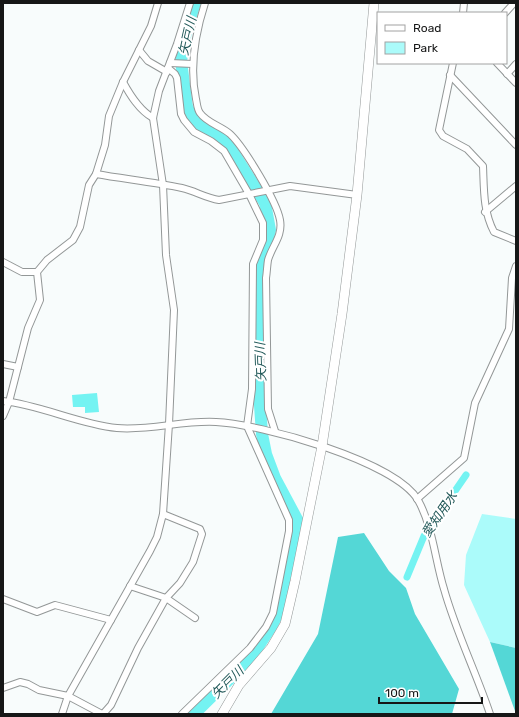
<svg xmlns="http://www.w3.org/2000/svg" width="519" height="717" viewBox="0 0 519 717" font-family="Rubik,'Noto Sans JP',sans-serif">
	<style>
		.green { fill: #abfbfa }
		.forest { fill: #54d7d6 }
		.water { fill: #74f3f2 }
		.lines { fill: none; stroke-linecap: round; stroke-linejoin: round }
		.canal { stroke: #74f3f2; stroke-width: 7 }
		.river { stroke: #74f3f2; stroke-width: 12 }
		.street-casing { stroke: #939797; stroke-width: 8 }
		.secondary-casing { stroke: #939797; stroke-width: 10 }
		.street { stroke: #fff; stroke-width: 6 }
		.secondary { stroke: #fff; stroke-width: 9 }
		.labels { text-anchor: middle; stroke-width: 4; stroke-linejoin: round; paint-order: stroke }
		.water-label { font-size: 13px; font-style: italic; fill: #235a5a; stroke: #fff }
	</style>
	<rect width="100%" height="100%" fill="#f8fcfc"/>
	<path class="green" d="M482,514L516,519L515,538H516V648L490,642L464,585L466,555Z"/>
	<g class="forest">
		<path d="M364,533L389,571L406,588L415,614L459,689L452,714H271L318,634L338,537Z"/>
		<path d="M490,642L516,648L515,711Z"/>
	</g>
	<path class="water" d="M97,393L99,412L85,413V407H73L72,395Z"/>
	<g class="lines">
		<path class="canal" d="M407,577L424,536L466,475"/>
		<path class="river" d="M194,714L250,659L271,627L280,609L289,559L299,523L275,478L266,454L262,434L259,391L258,265L266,245L270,230L268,219L265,203L226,141L195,122L187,107L181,61L186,31L195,3"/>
		<g class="street-casing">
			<g id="street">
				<path d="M205,3C195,34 189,66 196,99C197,103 197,109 200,113C207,123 221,126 230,134C244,147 277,202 280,220C283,236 272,246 268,260C267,266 267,272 266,278L268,409L275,431"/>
				<path d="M463,13L464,3"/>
				<path d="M505,13L514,3"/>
				<path d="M139,50L148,61L167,72"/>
				<path d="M170,63L193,64"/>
				<path d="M453,63L439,130L443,136L467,149L483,166C484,189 483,211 494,232L516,241"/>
				<path d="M497,63L516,83"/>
				<path d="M168,68L175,74L177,78L181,114L184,120L194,132L211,141L224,151L249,194L263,223V240L253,264L252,389L247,426L289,520V531L273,613L266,627L250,648L182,714"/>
				<path d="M507,74L516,64"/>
				<path d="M450,75L516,145"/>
				<path d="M123,82C130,95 139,110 153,118"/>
				<path d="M96,174C124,179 154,182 182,188C195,191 206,198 219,200L290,186L357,195"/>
				<path d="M485,212L516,186"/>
				<path d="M3,262L22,272H37"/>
				<path d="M3,364L18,367"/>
				<path d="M3,401C41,405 78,424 117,428C150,431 183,420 216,422C261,424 395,461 418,500C433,527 435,560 444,589C456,632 476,672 490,714"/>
				<path d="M3,416L9,402L28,328L40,300L37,272L47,260L73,240L80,227L89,185L96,174L105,145L109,116L123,82L151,26L158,3"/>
				<path d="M417,499L464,458L475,403L509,329L512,278L516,266"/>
				<path d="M130,586L166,598L195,618"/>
				<path d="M3,599L37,612L55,605L111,620"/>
				<path d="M3,688L20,682L28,684L39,690L68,696L102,714"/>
				<path d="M62,714L68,696L150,551L157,537L163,514L169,424L174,310L166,255L163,185L153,118L159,91L177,44L190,3"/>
				<path d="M103,714L111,705L138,648L166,598L180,583L193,562L202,534L200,529L163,514"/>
			</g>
		</g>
		<g class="secondary-casing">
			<path id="secondary" d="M222,714L239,685L271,648L285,624L295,581L322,446L342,314L357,195L374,3"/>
		</g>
		<use href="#street" class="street"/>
		<use href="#secondary" class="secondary"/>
	</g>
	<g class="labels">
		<g class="water-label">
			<text transform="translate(187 36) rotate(-77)" y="5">矢戸川</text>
			<text transform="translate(260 362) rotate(-92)" y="5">矢戸川</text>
			<text transform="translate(439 514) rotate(-56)" y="5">愛知用水</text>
			<text transform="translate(227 682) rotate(-45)" y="5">矢戸川</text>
		</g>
	</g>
	<rect width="519" height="717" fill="none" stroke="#161717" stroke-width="8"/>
	<rect x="377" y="12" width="130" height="52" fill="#ffffff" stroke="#a2a2a2"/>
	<rect x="385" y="25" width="20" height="6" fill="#ffffff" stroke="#a2a2a2"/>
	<text x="413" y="32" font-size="12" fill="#161717">Road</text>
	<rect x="385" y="42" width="20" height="12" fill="#abfbfa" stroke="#a2a2a2"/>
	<text x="413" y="52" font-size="12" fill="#161717">Park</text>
	<path d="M379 697v6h103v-6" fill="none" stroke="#161717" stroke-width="2"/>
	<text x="385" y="697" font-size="12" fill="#161717" stroke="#ffffff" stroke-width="3" paint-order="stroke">100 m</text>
</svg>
